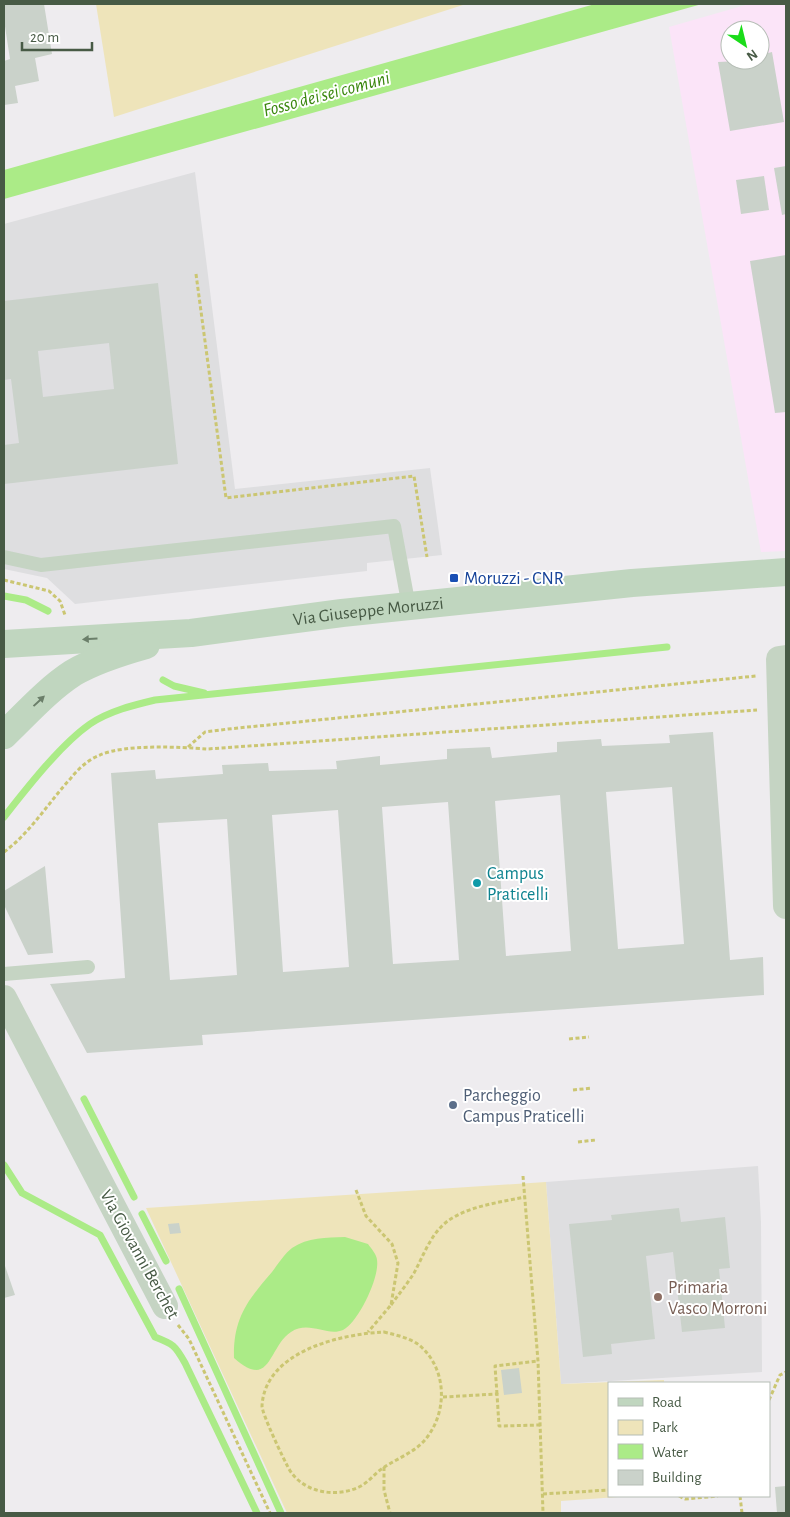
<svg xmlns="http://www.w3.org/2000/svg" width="790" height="1517" viewBox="0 0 790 1517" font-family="'Alegreya Sans',sans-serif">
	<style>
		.commercial { fill: #fbe4f8; fill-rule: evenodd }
		.education { fill: #dedee0 }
		.green { fill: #eee4ba }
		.water { fill: #abeb87 }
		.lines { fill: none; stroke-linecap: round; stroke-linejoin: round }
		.stream { stroke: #abeb87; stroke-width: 7 }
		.building { fill: #cad2ca; fill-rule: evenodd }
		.path { stroke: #cbc672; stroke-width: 3; stroke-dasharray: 4 2.5; stroke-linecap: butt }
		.service { stroke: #c5d4c3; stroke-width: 14 }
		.minor { stroke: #c5d4c3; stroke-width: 26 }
		.secondary { stroke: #c0d6bf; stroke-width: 28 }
		.oneway { fill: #6b7f6a }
		.transit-dot { fill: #1a4fb4; stroke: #fff; stroke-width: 2 }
		.culture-dot { fill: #0f9aa8; stroke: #fff; stroke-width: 2 }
		.service-dot { fill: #5c6f8a; stroke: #fff; stroke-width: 2 }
		.education-dot { fill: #8d6e63; stroke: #fff; stroke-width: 2 }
		.labels { text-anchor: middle; stroke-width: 4; stroke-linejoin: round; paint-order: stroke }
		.transit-label { font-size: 18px; fill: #164399; stroke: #fff; text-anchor: start }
		.street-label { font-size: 18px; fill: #475a45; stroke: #fff }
		.culture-label { font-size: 18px; fill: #0d838f; stroke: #fff; text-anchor: start }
		.service-label { font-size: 18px; fill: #4e5e75; stroke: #fff; text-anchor: start }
		.education-label { font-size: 18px; fill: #785e54; stroke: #fff; text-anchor: start }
		.water-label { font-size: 19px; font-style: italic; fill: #3a870e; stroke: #fff }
	</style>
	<rect width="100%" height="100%" fill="#eeecef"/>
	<path class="commercial" d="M749,4H786V551L761,552L669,27ZM730,30H760V60H730Z"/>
	<g class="education">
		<path d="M195,172L235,489L430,468L442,555L367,563V571L75,604L47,578L4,569V224Z"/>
		<path d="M758,1166L761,1222L762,1372L561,1384L546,1182Z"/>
	</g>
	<g class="green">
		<path d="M96,4H466L114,117Z"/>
		<path d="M546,1182L561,1384L664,1380V1383H609V1496H632L561,1501V1513H287L146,1208Z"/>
	</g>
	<g class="water">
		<path d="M595,4H702L4,199V170Z"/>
		<path d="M345,1237L368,1244C371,1248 377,1255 377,1260C380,1277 358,1323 343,1330C327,1337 309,1320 291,1332C268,1347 271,1391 234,1358C233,1318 248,1300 272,1272C278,1264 285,1253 292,1248C308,1237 326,1238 345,1237Z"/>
	</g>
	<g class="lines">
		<g class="stream">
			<path d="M4,596L26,600L48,611"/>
			<path d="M163,680L174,686L204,693"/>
			<path d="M4,817C27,788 60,745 90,724C109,711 134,705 155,700L667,647"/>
			<path d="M84,1099L134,1197"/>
			<path d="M4,1165L22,1193L100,1235L155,1337C173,1344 175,1345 185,1363L257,1513"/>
			<path d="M142,1214L166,1261"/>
			<path d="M179,1289L281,1513"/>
		</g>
	</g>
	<g class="building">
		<path d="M4,4H44L52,54L35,58L39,81L15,86L18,103L4,105V61L10,59L4,20Z"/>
		<path d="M772,52L784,122L730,131L718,62L760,60V55Z"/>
		<path d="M786,166V214L782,215L774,168Z"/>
		<path d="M764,176L769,210L741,214L736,180Z"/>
		<path d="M786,255V412L775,413L750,261Z"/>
		<path d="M158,283L178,464L4,484V445L19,443L11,379L4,380V301ZM109,343L114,389L43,397L38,351Z"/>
		<path d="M713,732L730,960L763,957L764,995L202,1035L203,1045L87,1053L50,984L125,978L111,773L155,770L156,779L223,774L222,765L268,763L269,771L337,769L336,761L380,756V765L447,759V749L490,747L492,758L557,752V742L601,739L602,746L670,743L669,735ZM672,787L684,944L618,949L606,792ZM560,795L571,951L506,956L495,801ZM448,802L459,960L393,964L382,807ZM338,810L349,967L283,972L272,815ZM227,819L237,975L170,980L158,823Z"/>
		<path d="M45,866L53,953L28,955L4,905V891Z"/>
		<path d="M679,1208L681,1222L725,1217L730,1268L719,1269L725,1328L682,1332L673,1252L646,1256L655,1339L611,1344L612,1354L583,1357L569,1224L612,1220L611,1215Z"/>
		<path d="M179,1223L181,1233L170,1234L168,1224Z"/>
		<path d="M4,1263L15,1295L4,1298Z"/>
		<path d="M519,1368L522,1393L504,1395L501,1370Z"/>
		<path d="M786,1486V1513H777L775,1487Z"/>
	</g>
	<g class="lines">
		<g class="path">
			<path d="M196,274L226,498L414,476L427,557"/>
			<path d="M4,580L49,591L60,601L65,615"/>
			<path d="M188,747L205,732L228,729L756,676"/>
			<path d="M4,852C31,832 48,803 71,778C78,769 89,759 100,755C125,744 180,747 207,749L757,710"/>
			<path d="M569,1039L589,1037"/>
			<path d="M573,1090L592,1088"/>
			<path d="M578,1142L596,1140"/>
			<path d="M523,1176L538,1361L543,1513"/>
			<path d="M356,1190L366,1216L392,1244L398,1263L391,1305L368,1332"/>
			<path d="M391,1305C399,1294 407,1284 414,1273C425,1253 432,1229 454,1217C475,1205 502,1202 525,1197"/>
			<path d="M178,1325L189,1339L270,1513"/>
			<path d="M384,1332C396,1335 410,1338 419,1345C448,1369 448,1414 424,1441C413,1453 396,1459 383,1468C375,1473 368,1483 359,1487C336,1498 303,1493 289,1469C284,1460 262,1414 262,1406C265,1351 341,1334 384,1332Z"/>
			<path d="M497,1394L495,1366L538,1361"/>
			<path d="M443,1397L497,1394L499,1426L541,1425"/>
			<path d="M769,1400L780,1375L786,1372"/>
			<path d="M384,1467V1490L390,1513"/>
			<path d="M543,1494L609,1490"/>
			<path d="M679,1496L685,1499L718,1496"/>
			<path d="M740,1496L742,1513"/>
		</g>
		<g class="service">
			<path d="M4,557L41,565L394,526L409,607"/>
			<path d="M4,974L88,967"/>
		</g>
		<g class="minor">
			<path d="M786,658L779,659L786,906"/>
			<path d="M4,998L165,1306"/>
		</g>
		<g class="secondary">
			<path id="s1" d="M4,644L191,633L342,613L632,583L786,572"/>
			<path d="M4,735C26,714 47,690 73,673C95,660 121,652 146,645"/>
		</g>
	</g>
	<defs><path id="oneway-solid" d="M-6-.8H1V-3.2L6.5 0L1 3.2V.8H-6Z" transform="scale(1.25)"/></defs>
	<g class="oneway">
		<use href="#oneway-solid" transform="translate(90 639) rotate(177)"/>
		<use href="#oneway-solid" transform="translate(39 701) rotate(-43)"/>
	</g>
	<rect class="transit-dot" x="449" y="573" width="10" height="10" rx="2.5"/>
	<circle class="culture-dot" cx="477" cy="883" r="5"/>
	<circle class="service-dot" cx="453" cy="1105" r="5"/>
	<circle class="education-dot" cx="658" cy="1297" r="5"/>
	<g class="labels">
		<g class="transit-label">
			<text x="464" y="584">Moruzzi - CNR</text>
		</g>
		<g class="street-label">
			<text dy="6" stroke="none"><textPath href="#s1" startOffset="366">Via Giuseppe Moruzzi</textPath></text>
			<text transform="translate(140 1254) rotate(61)" y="6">Via Giovanni Berchet</text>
		</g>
		<g class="culture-label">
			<text x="487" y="879">Campus<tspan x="487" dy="21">Praticelli</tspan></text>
		</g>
		<g class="service-label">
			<text x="463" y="1101">Parcheggio<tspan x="463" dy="21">Campus Praticelli</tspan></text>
		</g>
		<g class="education-label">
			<text x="668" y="1293">Primaria<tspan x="668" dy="21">Vasco Morroni</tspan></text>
		</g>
		<g class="water-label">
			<text transform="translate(326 93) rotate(-15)" y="7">Fosso dei sei comuni</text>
		</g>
	</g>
	<rect width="790" height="1517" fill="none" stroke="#475a45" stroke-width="10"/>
	<rect x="608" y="1382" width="162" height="115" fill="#ffffff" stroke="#b5bdb5"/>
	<rect x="618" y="1398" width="25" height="8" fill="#c0d6bf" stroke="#b5bdb5"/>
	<text x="652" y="1407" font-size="15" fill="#475a45">Road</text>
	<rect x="618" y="1420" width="25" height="15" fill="#eee4ba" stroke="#b5bdb5"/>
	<text x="652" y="1432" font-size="15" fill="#475a45">Park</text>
	<rect x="618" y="1444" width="25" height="15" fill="#abeb87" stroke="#b5bdb5"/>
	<text x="652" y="1457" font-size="15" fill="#475a45">Water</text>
	<rect x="618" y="1470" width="25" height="15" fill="#cad2ca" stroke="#b5bdb5"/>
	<text x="652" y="1482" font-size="15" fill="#475a45">Building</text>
	<g transform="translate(745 45) rotate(145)"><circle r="24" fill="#ffffff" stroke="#b5bdb5"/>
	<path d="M0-4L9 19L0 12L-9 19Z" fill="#1bdc1a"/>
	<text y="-8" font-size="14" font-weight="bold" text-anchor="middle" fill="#475a45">N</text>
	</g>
	<path d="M22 42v8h70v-8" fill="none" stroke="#475a45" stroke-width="2.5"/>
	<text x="30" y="42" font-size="15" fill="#475a45" stroke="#ffffff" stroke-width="4" paint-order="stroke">20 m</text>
</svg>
